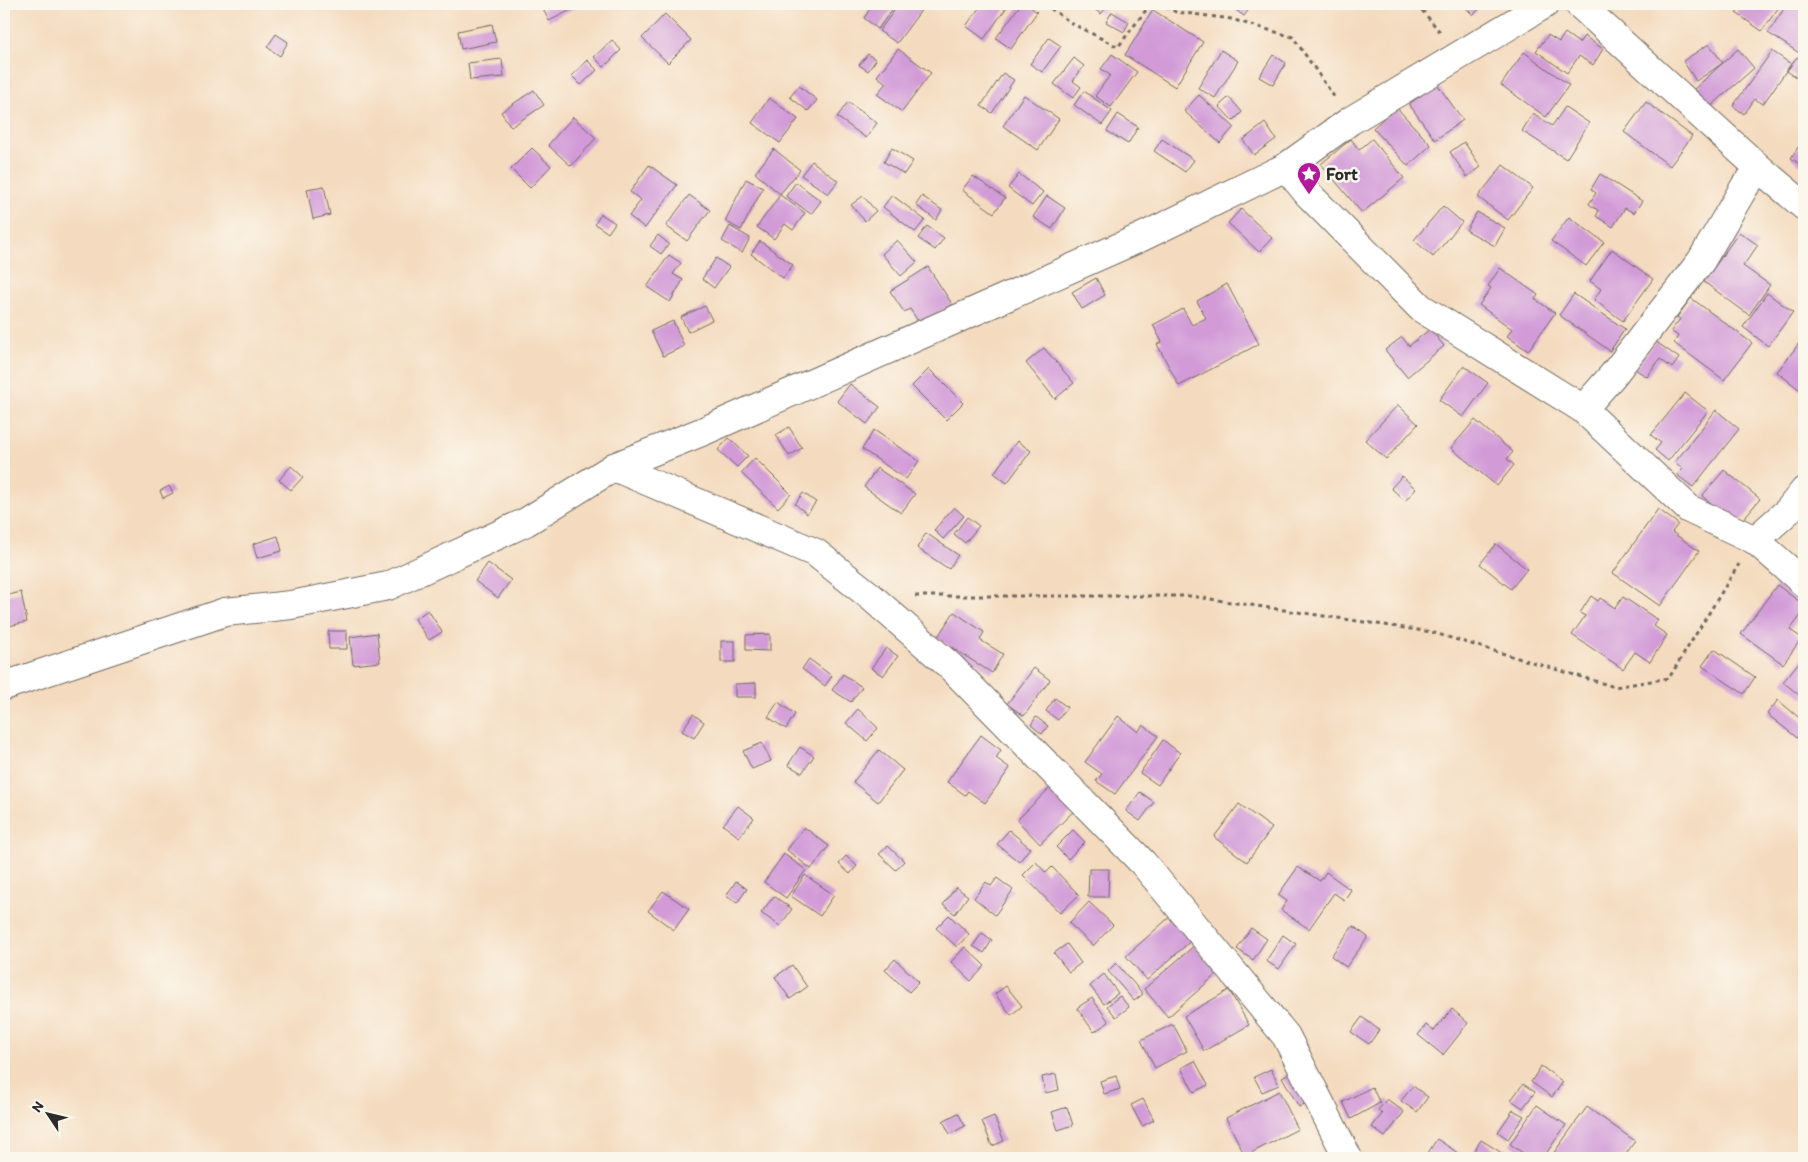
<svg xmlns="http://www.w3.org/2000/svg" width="1808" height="1162" viewBox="0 0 1808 1162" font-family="Itim,sans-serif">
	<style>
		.building { fill: #d29bd8 }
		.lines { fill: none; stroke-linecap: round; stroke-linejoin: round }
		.street-casing { stroke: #71695f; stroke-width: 30 }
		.path { stroke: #71695f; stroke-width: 3; stroke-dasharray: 4 4; stroke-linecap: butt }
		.street { stroke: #fff; stroke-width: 28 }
		.labels { text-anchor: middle; stroke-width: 5; stroke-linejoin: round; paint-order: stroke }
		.poi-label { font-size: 18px; font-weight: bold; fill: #2b2b2b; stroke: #fbf7ec; text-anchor: start }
	</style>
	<rect width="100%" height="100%" fill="#fbf7ec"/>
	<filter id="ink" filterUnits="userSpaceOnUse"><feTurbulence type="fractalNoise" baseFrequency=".02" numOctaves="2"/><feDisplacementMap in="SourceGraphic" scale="10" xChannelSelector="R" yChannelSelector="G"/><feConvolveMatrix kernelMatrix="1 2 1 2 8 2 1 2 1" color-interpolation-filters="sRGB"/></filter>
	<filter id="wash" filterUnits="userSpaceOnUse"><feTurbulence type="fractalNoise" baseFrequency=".0096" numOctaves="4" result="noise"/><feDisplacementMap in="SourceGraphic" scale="20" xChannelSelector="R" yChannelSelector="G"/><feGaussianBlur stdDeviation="1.12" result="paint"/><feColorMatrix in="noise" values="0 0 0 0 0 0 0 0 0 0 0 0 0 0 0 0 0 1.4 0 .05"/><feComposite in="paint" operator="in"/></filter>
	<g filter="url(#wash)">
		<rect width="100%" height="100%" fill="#f4dbbf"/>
		<g id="blocks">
			<g class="building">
				<path d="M553,4H583L549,21L543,9Z"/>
				<path d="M873,4H896L878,29L864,18Z"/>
				<path d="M899,4H923L925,5L897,43L879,31Z"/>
				<path d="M982,4H1009L984,39L966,26Z"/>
				<path d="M1021,4H1026L1037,12L1011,49L996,38Z"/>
				<path d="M1087,4H1109L1101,14Z"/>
				<path d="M1236,4H1253L1244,16L1233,8Z"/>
				<path d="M1462,4H1485L1473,15Z"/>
				<path d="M1742,4H1781L1762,31L1736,13Z"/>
				<path d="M1787,4H1804V56L1768,33Z"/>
				<path d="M1153,10L1203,42L1175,87L1125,55Z"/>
				<path d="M1112,12L1129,22L1124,32L1106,22Z"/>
				<path d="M665,14L691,40L668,63L642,38Z"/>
				<path d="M492,24L496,42L461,49L458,31Z"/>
				<path d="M1565,33L1579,43L1584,36L1603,49L1593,65L1579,56L1567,73L1536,51L1548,35L1559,42Z"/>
				<path d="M276,34L288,42L280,56L267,47Z"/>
				<path d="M1049,38L1061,46L1042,72L1030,64Z"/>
				<path d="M612,40L621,50L604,67L594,57Z"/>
				<path d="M1709,44L1723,63L1696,81L1683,61Z"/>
				<path d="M898,49L931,73L902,112L877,94L886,83L877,76Z"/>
				<path d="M1738,49L1754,68L1708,109L1692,91Z"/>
				<path d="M1221,50L1238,61L1215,98L1198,88Z"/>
				<path d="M1772,51L1791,64L1763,104L1755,99L1744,114L1733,106Z"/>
				<path d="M1524,52L1569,85L1546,117L1501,85Z"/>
				<path d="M868,54L876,60L868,71L859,65Z"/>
				<path d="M1112,54L1137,72L1111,107L1095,96L1110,75L1101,69Z"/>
				<path d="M1273,55L1286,63L1273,85L1259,77Z"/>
				<path d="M1797,57L1804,62V83L1787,71Z"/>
				<path d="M1074,58L1084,66L1073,81L1081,87L1073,98L1054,84Z"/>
				<path d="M502,59L504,77L470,80L468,63Z"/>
				<path d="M587,60L597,70L581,85L572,76Z"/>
				<path d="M1003,73L1014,80L992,113L981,106Z"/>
				<path d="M1437,84L1463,120L1435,140L1409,104Z"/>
				<path d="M799,86L817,100L808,111L790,97Z"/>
				<path d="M534,90L544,105L511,127L501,112Z"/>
				<path d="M1084,91L1112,111L1102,125L1074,105Z"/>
				<path d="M1024,95L1059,119L1038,150L1003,126Z"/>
				<path d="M1199,95L1234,127L1220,143L1184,111Z"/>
				<path d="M1229,97L1242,112L1233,121L1219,106Z"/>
				<path d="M769,98L798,119L780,143L752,123Z"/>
				<path d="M848,102L877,123L866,138L837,117Z"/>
				<path d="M1646,102L1692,136L1670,166L1624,132Z"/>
				<path d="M1396,107L1431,145L1408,166L1373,128Z"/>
				<path d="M1565,107L1589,123L1566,159L1522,131L1533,113L1552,126Z"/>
				<path d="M1118,114L1138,127L1128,144L1107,131Z"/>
				<path d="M573,117L596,138L571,166L548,145Z"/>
				<path d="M1265,123L1276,139L1254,155L1243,140Z"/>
				<path d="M1162,139L1194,160L1185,172L1154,151Z"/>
				<path d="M1351,139L1359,150L1372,139L1404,178L1362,213L1321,164Z"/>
				<path d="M1464,142L1481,167L1467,177L1450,152Z"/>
				<path d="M1798,147L1804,151V167L1791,158Z"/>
				<path d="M532,148L551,166L530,188L511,169Z"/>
				<path d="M892,148L913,161L904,174L884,162Z"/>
				<path d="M774,149L800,170L780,194L755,173Z"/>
				<path d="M812,161L838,181L828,194L801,175Z"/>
				<path d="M649,165L677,185L645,228L629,216L641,200L630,192Z"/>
				<path d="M1503,165L1533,188L1508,220L1478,197Z"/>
				<path d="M1019,174L1043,192L1032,206L1008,188Z"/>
				<path d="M1600,174L1642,201L1634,213L1625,208L1613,227L1596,216L1599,211L1589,204L1596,193L1591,189Z"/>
				<path d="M973,176L1005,198L994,213L962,190Z"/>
				<path d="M746,179L763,188L741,230L725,221Z"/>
				<path d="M796,182L821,201L811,214L786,196Z"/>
				<path d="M324,186L330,215L313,219L307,189Z"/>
				<path d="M689,195L710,210L687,241L666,226Z"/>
				<path d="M780,195L805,213L793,230L785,224L774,239L757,227Z"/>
				<path d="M892,195L925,220L915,232L883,207Z"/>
				<path d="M863,196L876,211L865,221L851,205Z"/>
				<path d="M922,196L942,210L936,220L916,205Z"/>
				<path d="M1047,196L1065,208L1052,229L1033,217Z"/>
				<path d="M1443,206L1462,222L1433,257L1414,240Z"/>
				<path d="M1241,209L1272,238L1259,252L1228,223Z"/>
				<path d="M1477,212L1505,228L1495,246L1466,230Z"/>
				<path d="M601,214L615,223L608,233L595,224Z"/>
				<path d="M1569,217L1604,242L1586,266L1551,241Z"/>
				<path d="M730,226L750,238L742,253L722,241Z"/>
				<path d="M927,226L944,238L935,250L918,238Z"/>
				<path d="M1739,232L1758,245L1743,266L1770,285L1749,315L1704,282Z"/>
				<path d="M658,235L669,244L661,254L650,246Z"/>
				<path d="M897,240L917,262L901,276L882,254Z"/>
				<path d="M760,241L793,265L783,278L751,254Z"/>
				<path d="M1612,249L1653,279L1623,321L1594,300L1601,289L1590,281Z"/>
				<path d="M669,255L681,263L673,274L683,280L670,302L647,287Z"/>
				<path d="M716,258L729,267L714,288L702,279Z"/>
				<path d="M928,267L952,304L920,324L910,309L904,312L890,291Z"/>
				<path d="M1500,268L1538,295L1535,299L1555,313L1528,351L1507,336L1512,329L1479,305L1491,288L1488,286Z"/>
				<path d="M1096,278L1105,295L1082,309L1072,292Z"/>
				<path d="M1227,284L1259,344L1179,386L1157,344L1162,342L1153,325L1183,309L1192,325L1206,318L1197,301Z"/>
				<path d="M1767,293L1793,312L1768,346L1743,327Z"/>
				<path d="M1574,294L1625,329L1610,351L1559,315Z"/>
				<path d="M1691,298L1752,343L1724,380L1674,343L1678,336L1671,331L1680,319L1677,317Z"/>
				<path d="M705,306L712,320L688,332L681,317Z"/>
				<path d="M673,321L684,346L663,356L651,331Z"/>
				<path d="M1430,329L1444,346L1407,377L1385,350L1402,337L1409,346Z"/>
				<path d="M1804,337V393L1777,372Z"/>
				<path d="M1655,341L1679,358L1672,368L1660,359L1647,377L1635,369Z"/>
				<path d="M1044,348L1074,383L1055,399L1026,363Z"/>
				<path d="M1464,366L1488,383L1463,417L1439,400Z"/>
				<path d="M929,369L963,403L946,420L912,386Z"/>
				<path d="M850,384L880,407L867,424L837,401Z"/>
				<path d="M1685,393L1708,411L1668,461L1655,450L1661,443L1651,435Z"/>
				<path d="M1398,405L1418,424L1386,459L1365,440Z"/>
				<path d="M1716,410L1739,429L1693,487L1677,475L1683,469L1675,462Z"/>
				<path d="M1475,420L1513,452L1507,459L1514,465L1497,486L1451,448Z"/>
				<path d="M789,427L802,448L789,456L776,435Z"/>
				<path d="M874,430L919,461L906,479L862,449Z"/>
				<path d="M729,438L748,456L737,467L718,450Z"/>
				<path d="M1017,441L1031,451L1007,483L994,473Z"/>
				<path d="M755,458L791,494L778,508L741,473Z"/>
				<path d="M291,466L303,477L291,490L279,480Z"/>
				<path d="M877,468L915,494L901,513L864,487Z"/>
				<path d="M1724,470L1760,499L1738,525L1702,496Z"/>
				<path d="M1402,476L1416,489L1405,501L1391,488Z"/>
				<path d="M169,486L173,493L163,498L160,491Z"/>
				<path d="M803,493L816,502L807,514L795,504Z"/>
				<path d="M954,507L964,516L943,539L934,530Z"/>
				<path d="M1658,509L1678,524L1672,532L1699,551L1660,606L1613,573Z"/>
				<path d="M967,517L979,526L965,543L954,534Z"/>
				<path d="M926,533L958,555L949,569L917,548Z"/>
				<path d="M278,536L282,551L257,558L253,544Z"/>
				<path d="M1496,544L1527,569L1511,589L1480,564Z"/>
				<path d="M488,563L511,580L498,598L475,581Z"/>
				<path d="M1777,585L1804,605V611L1790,630L1802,638L1783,664L1741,634Z"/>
				<path d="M21,592L27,622L4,627V596Z"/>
				<path d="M1591,596L1598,601L1600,598L1615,608L1623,597L1658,620L1654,626L1667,635L1650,662L1635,652L1623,669L1572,635L1585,616L1580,613Z"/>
				<path d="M428,610L442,632L429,640L415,619Z"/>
				<path d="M954,612L984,632L980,640L1003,654L992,673L937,638Z"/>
				<path d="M328,631H347V649H329Z"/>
				<path d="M377,633L380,662L353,665L350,637Z"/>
				<path d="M770,634V651L746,650V635Z"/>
				<rect x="721" y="641" width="14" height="21"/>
				<path d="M886,648L898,656L883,676L871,668Z"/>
				<path d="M1714,649L1755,677L1744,694L1702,666Z"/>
				<path d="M1804,656V699L1783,682Z"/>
				<path d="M809,659L832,676L825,686L802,669Z"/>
				<path d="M1034,668L1050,680L1024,716L1007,704Z"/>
				<path d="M843,674L862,687L851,702L832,690Z"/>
				<path d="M756,683V697H735V684Z"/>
				<path d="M1055,698L1067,707L1058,720L1046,711Z"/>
				<path d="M1778,700L1804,722V736L1801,741L1767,714Z"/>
				<path d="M778,702L795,714L786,729L768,717Z"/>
				<path d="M858,709L878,728L867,741L846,723Z"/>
				<path d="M693,714L704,722L694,738L682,731Z"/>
				<path d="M1118,716L1138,732L1143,725L1158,736L1115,794L1096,781L1102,774L1085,762Z"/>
				<path d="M1036,717L1048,726L1042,734L1031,725Z"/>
				<path d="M981,735L1001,750L996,758L1010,768L985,803L968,791L965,795L947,782Z"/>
				<path d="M1163,740L1180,753L1158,785L1140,773Z"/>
				<path d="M762,743L771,761L752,769L743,751Z"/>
				<path d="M800,747L814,756L802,773L788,765Z"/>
				<path d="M879,750L903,770L878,802L853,782Z"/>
				<path d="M1058,780L1081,804L1040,844L1017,820Z"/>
				<path d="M1140,792L1154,802L1140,821L1126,811Z"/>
				<path d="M1239,804L1272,828L1247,862L1214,837Z"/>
				<path d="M738,806L754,818L739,837L723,825Z"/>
				<path d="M804,827L829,846L811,869L787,850Z"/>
				<path d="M1009,830L1030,848L1019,862L997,844Z"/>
				<path d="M1073,830L1085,842L1068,859L1056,847Z"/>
				<path d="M888,846L904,861L896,870L879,854Z"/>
				<path d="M784,854L806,870L786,898L764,882Z"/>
				<path d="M846,856L857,866L850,874L839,864Z"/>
				<path d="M1036,862L1046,873L1052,867L1079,895L1060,913L1023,875Z"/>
				<path d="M1298,867L1320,881L1326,872L1351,890L1344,900L1334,893L1309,929L1281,910L1287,901L1278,895Z"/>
				<path d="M1089,869H1109L1108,897H1088Z"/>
				<path d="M805,875L834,895L820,916L791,896Z"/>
				<path d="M997,878L1013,890L995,915L974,898L986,882L991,886Z"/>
				<path d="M736,881L747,889L737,903L726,896Z"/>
				<path d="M956,887L968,896L955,914L943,905Z"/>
				<path d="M663,891L689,909L674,930L648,911Z"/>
				<path d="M774,896L792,909L780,926L761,913Z"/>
				<path d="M1089,902L1113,925L1093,946L1069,923Z"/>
				<path d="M1173,914L1194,938L1147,980L1126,956Z"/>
				<path d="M949,915L969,934L957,947L936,928Z"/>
				<path d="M1353,926L1368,937L1346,967L1331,956Z"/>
				<path d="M1251,928L1267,939L1253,960L1237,949Z"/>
				<path d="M982,933L992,940L984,953L973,946Z"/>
				<path d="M1283,935L1296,944L1279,969L1266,961Z"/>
				<path d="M1067,944L1081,963L1069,972L1054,953Z"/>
				<path d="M1195,945L1219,972L1168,1017L1144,989Z"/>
				<path d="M965,947L985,966L971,981L951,962Z"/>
				<path d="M895,959L919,982L909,992L885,970Z"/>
				<path d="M1116,963L1143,994L1134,1001L1108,971Z"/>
				<path d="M792,965L807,987L790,999L775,977Z"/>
				<path d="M1104,974L1118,993L1104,1004L1090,986Z"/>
				<path d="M1006,986L1022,1006L1011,1015L995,994Z"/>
				<path d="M1229,990L1249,1025L1204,1051L1184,1016Z"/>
				<path d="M1120,996L1129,1007L1116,1017L1107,1006Z"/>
				<path d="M1092,998L1109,1022L1094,1032L1077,1008Z"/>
				<path d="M1452,1009L1468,1023L1443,1055L1418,1035L1426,1025L1434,1031Z"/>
				<path d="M1362,1017L1379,1030L1369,1044L1351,1032Z"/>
				<path d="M1173,1024L1187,1051L1155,1068L1141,1040Z"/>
				<path d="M1195,1061L1208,1085L1194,1092L1181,1068Z"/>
				<path d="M1541,1066L1563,1082L1552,1097L1531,1082Z"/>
				<path d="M1271,1069L1279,1085L1262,1092L1254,1077Z"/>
				<path d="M1297,1069L1314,1098L1299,1107L1282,1077Z"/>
				<path d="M1056,1074L1059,1090L1045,1093L1042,1077Z"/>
				<path d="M1116,1076L1120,1089L1104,1094L1100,1081Z"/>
				<path d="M1523,1084L1535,1092L1523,1108L1511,1100Z"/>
				<path d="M1413,1086L1428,1097L1417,1112L1401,1101Z"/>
				<path d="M1372,1087L1380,1103L1351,1119L1343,1102Z"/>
				<path d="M1279,1091L1298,1129L1245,1156L1226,1118Z"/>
				<path d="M1143,1099L1154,1120L1142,1126L1131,1105Z"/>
				<path d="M1387,1099L1404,1112L1385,1137L1372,1127L1382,1114L1378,1110Z"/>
				<path d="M1537,1105L1566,1125L1543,1158H1530L1510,1144Z"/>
				<path d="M1067,1107L1073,1125L1058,1130L1052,1112Z"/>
				<path d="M1587,1107L1635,1141L1623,1158H1550Z"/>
				<path d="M1513,1110L1524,1116L1508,1139L1498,1132Z"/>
				<path d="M958,1113L965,1126L950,1134L943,1121Z"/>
				<path d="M994,1116L1004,1141L992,1146L982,1121Z"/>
				<path d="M1437,1139L1464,1157L1463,1158H1430L1426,1156Z"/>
				<path d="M1481,1140L1510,1158H1469Z"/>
			</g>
		</g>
	</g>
	<g filter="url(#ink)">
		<use href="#blocks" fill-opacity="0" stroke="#71695f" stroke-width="1"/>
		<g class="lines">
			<g class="street-casing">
				<g id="street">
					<path d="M1579,4L1759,168L1804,206"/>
					<path d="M1286,167L1309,195L1421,308L1583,409L1689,509L1755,540L1788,511L1804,491"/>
					<path d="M1583,409L1613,375L1701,261L1745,186L1759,168"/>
					<path d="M614,467L816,553L870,596L950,666L1143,863L1286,1036L1348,1158"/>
					<path d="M1755,540L1804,583"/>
					<path d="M4,686L225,612L291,605L388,586L526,522L614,467L704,431L1142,237L1286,167L1350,121L1545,4"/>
				</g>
			</g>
			<g class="path">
				<path d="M1044,4L1073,24L1118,47L1146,10L1147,4"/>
				<path d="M1158,4L1176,12L1231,19L1293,37L1335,98"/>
				<path d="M1417,4L1440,32"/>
				<path d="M915,596H1190L1431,632L1615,687L1669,678L1739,564"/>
			</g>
			<use href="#street" class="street"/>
		</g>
	</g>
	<defs>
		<g id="sight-pin" transform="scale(1.25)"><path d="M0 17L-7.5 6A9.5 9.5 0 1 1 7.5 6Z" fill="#b5179e" stroke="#fbf7ec"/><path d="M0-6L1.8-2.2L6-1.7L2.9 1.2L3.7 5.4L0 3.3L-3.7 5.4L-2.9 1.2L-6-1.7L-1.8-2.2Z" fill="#fff"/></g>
	</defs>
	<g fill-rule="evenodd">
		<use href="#sight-pin" x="1309" y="174"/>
	</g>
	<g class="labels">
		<g class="poi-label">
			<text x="1326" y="180">Fort</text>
		</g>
	</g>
	<rect width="1808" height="1162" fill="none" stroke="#fbf7ec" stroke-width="20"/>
	<g transform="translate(48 1114) rotate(305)" stroke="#fbf7ec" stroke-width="4" paint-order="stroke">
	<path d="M0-4L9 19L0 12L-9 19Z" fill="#2b2b2b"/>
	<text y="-8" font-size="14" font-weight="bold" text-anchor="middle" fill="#2b2b2b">N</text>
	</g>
</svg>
